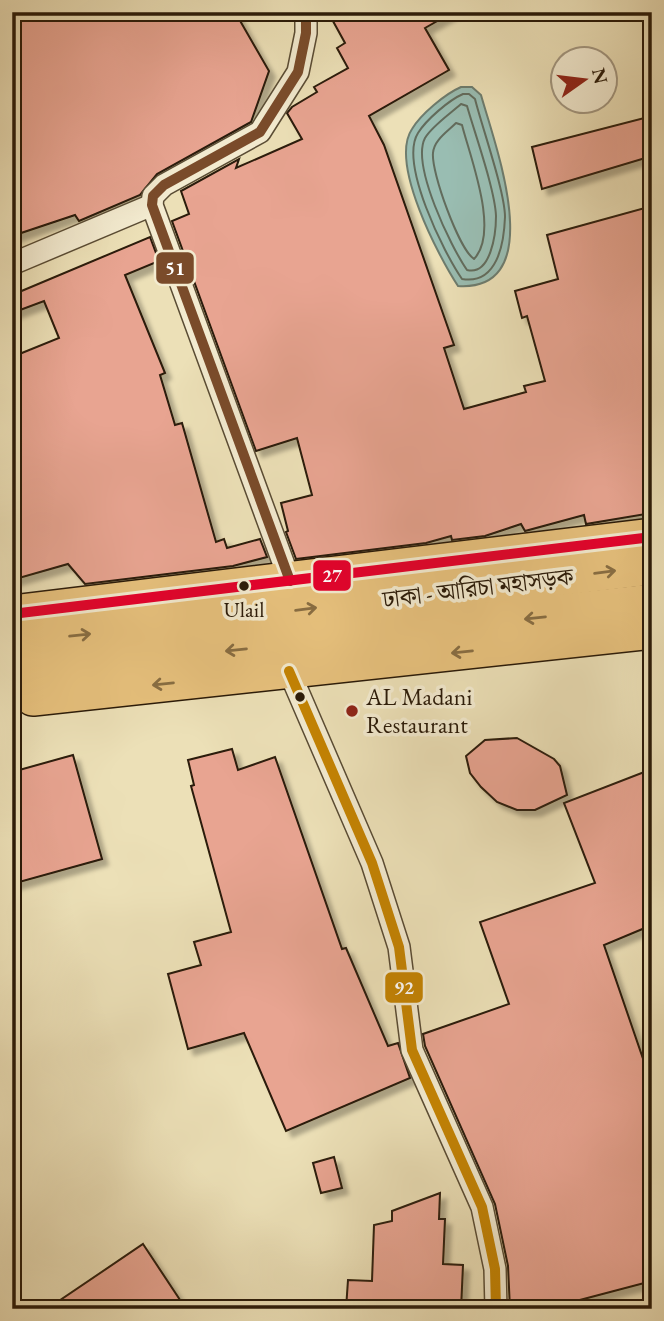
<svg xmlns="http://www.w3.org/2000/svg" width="664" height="1321" viewBox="0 0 664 1321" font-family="'EB Garamond','Noto Serif Bengali',serif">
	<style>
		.water { fill: #99bdb2; stroke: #6d7c6e; stroke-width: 2 }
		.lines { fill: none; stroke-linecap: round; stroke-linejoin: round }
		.shore { stroke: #626c5d; stroke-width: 2 }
		.building { fill: #e8a491; stroke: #2a1a08; stroke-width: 2; filter: url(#shadow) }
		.minor-casing { stroke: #5a4c34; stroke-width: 24 }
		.trunk-casing { stroke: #2a1a08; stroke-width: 40 }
		.minor { stroke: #f3ebd0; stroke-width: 21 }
		.trunk { stroke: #e6c07c; stroke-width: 37 }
		.bus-1-casing { stroke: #f3ebd0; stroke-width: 16 }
		.bus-2-casing { stroke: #f3ebd0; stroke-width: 16 }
		.bus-3-casing { stroke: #f3ebd0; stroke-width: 16 }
		.bus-1 { stroke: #c48302; stroke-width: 10 }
		.bus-2 { stroke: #7a4b2a; stroke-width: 10 }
		.bus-3 { stroke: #e4002b; stroke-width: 10 }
		.oneway { stroke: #886d42 }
		.bus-dot { fill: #2a1a08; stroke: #f3ebd0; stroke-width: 2.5 }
		.poi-dot { fill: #8f2418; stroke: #f3ebd0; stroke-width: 2.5 }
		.labels { text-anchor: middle; stroke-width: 7; stroke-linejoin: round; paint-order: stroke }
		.bus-label { font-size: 22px; fill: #2a1a08; stroke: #f3ebd0 }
		.street-label { font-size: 24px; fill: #2a1a08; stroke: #f3ebd0 }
		.poi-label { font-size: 24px; fill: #2a1a08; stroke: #f3ebd0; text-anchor: start }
		.line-badge { stroke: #f3ebd0; stroke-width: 2.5 }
		.badge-label { font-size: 19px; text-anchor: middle; font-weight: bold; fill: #fff }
	</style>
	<defs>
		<filter id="shadow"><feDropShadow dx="6" dy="6" stdDeviation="2" flood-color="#0004"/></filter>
	</defs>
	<rect width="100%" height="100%" fill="#ece0b7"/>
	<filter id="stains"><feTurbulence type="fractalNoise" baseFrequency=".00286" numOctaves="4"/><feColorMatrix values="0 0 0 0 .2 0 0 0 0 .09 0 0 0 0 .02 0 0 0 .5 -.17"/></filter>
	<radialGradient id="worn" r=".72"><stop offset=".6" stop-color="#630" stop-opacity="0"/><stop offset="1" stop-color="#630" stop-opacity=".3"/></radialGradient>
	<path class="water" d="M461,87H472L481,95C494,142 551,292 458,286C439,257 389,163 412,129C421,114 445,94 461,87Z"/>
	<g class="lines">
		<g class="shore">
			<path d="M463,94H469L475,99C482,127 505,192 505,217C504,244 497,285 462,279C444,253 399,163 418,133C426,120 449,100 463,94Z"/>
			<path d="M461,104L467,106C475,134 495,190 496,216C496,233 491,276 467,270C451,247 411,165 425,138C432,126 451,113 461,104Z"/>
			<path d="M456,123L462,125C470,157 500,232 474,259C459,249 431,172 433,153C434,140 447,132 456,123Z"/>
		</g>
	</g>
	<g class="building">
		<path d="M12,12H235L269,71L251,122L157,174L140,195L79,221L75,215L12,236Z"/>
		<path d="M328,12H453L425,28L449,70L369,116L384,145L454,345L444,348L464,409L526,392L524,386L545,381L527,316L522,318L515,291L558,279L547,235L652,206V513L586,524L584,515L525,531L521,524L485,536L452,540L451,536L426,543L296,559L286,532L288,531L281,503L312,495L297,438L256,451L172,221L189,214L181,191L239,159L236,168L302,139L287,113L292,107L317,92L314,87L348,68L337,48L345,43Z"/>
		<path d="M652,116V156L542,189L532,147Z"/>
		<path d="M150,237L159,261L125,275L165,373L160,375L175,425L182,423L216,542L224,539L227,548L260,539L267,557L233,566L85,584L68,564L12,580V357L59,338L44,301L12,313V295Z"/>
		<path d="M517,738L554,759L560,766L567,795L535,810H517L497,802L481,787L470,773L466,756L485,740Z"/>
		<path d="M232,749L238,770L275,757L342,949L346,948L388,1046L398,1043L410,1078L286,1131L244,1033L188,1049L168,974L201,965L194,942L231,932L191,786L194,785L188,760Z"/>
		<path d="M73,755L102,859L12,884V772Z"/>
		<path d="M652,769V925L604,945L652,1085V1281L557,1306L558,1309H510L508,1266L495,1204L425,1046L423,1034L509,1004L480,922L595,883L564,803Z"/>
		<path d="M334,1157L342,1188L321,1193L313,1163Z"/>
		<path d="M440,1193L439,1219H445L443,1264L463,1265L461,1309H346L348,1280L372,1281L374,1225L392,1221V1211Z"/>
		<path d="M143,1244L186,1309H47Z"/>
	</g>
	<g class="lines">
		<g class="minor-casing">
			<g id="minor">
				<path d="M12,264L152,205"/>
				<path d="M290,581L152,205L153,196L164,185L260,132L298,72L306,33V12"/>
				<path d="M289,671L372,863L399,947L412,1050L482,1207L495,1269L496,1309"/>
			</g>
		</g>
		<g class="trunk-casing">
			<g id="trunk">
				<path d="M12,614L652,537"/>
				<path d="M12,641L652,566"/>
				<path d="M12,674L652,603"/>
				<path d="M33,697L652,630"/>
			</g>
		</g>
		<use href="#minor" class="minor"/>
		<use href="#trunk" class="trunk"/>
		<g class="bus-1-casing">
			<path id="bus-1" d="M289,671L372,863L399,947L412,1050L482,1207L495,1269L496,1309"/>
		</g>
		<g class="bus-2-casing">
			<path id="bus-2" d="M290,581L152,205L153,196L164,185L260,132L298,72L306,33V12"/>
		</g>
		<g class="bus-3-casing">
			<path id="bus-3" d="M12,614L652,537"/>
		</g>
		<use href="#bus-1" class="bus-1"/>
		<use href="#bus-2" class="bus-2"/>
		<use href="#bus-3" class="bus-3"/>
	</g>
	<defs><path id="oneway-shaft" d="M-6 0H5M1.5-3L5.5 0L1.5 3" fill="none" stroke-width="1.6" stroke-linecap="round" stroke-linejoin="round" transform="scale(1.75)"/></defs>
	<g class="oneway">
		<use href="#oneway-shaft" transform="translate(605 572) rotate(-7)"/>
		<use href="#oneway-shaft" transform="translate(306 609) rotate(-7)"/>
		<use href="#oneway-shaft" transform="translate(535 618) rotate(174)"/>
		<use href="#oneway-shaft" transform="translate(80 635) rotate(-6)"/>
		<use href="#oneway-shaft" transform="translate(236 650) rotate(174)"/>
		<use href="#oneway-shaft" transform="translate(462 652) rotate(174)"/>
		<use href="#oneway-shaft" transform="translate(163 684) rotate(174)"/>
	</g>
	<g class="bus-dot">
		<circle cx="244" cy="586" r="6"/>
		<circle cx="300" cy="697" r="6"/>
	</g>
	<circle class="poi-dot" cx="352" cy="711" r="7"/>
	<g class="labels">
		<g class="bus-label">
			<text x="244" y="617">Ulail</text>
		</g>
		<g class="street-label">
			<text transform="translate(478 588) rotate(-7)" y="8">ঢাকা - আরিচা মহাসড়ক</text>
		</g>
		<g class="poi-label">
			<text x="366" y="705">AL Madani<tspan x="366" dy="28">Restaurant</tspan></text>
		</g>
	</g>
	<g class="line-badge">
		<rect x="155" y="251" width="40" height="34" rx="7" fill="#7a4b2a"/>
		<rect x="312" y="559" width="40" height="33" rx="7" fill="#e4002b"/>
		<rect x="384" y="971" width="40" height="33" rx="7" fill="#c48302"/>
	</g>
	<g class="badge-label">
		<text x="175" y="275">51</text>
		<text x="332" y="582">27</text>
		<text x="404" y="994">92</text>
	</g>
	<rect width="664" height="1321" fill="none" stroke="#ece0b7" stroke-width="42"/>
	<rect x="14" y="14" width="636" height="1293" fill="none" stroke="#2a1a08" stroke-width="3.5"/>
	<rect x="21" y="21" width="622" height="1279" fill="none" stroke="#2a1a08" stroke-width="2"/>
	<g transform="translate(584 80) rotate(76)"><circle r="33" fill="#f3ebd0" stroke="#a39780" stroke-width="2"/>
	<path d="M0-5L12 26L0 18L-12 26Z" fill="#8f2418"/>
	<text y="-10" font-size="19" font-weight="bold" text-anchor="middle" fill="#2a1a08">N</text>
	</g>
	<rect width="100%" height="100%" filter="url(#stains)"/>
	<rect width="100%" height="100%" fill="url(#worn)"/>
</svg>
